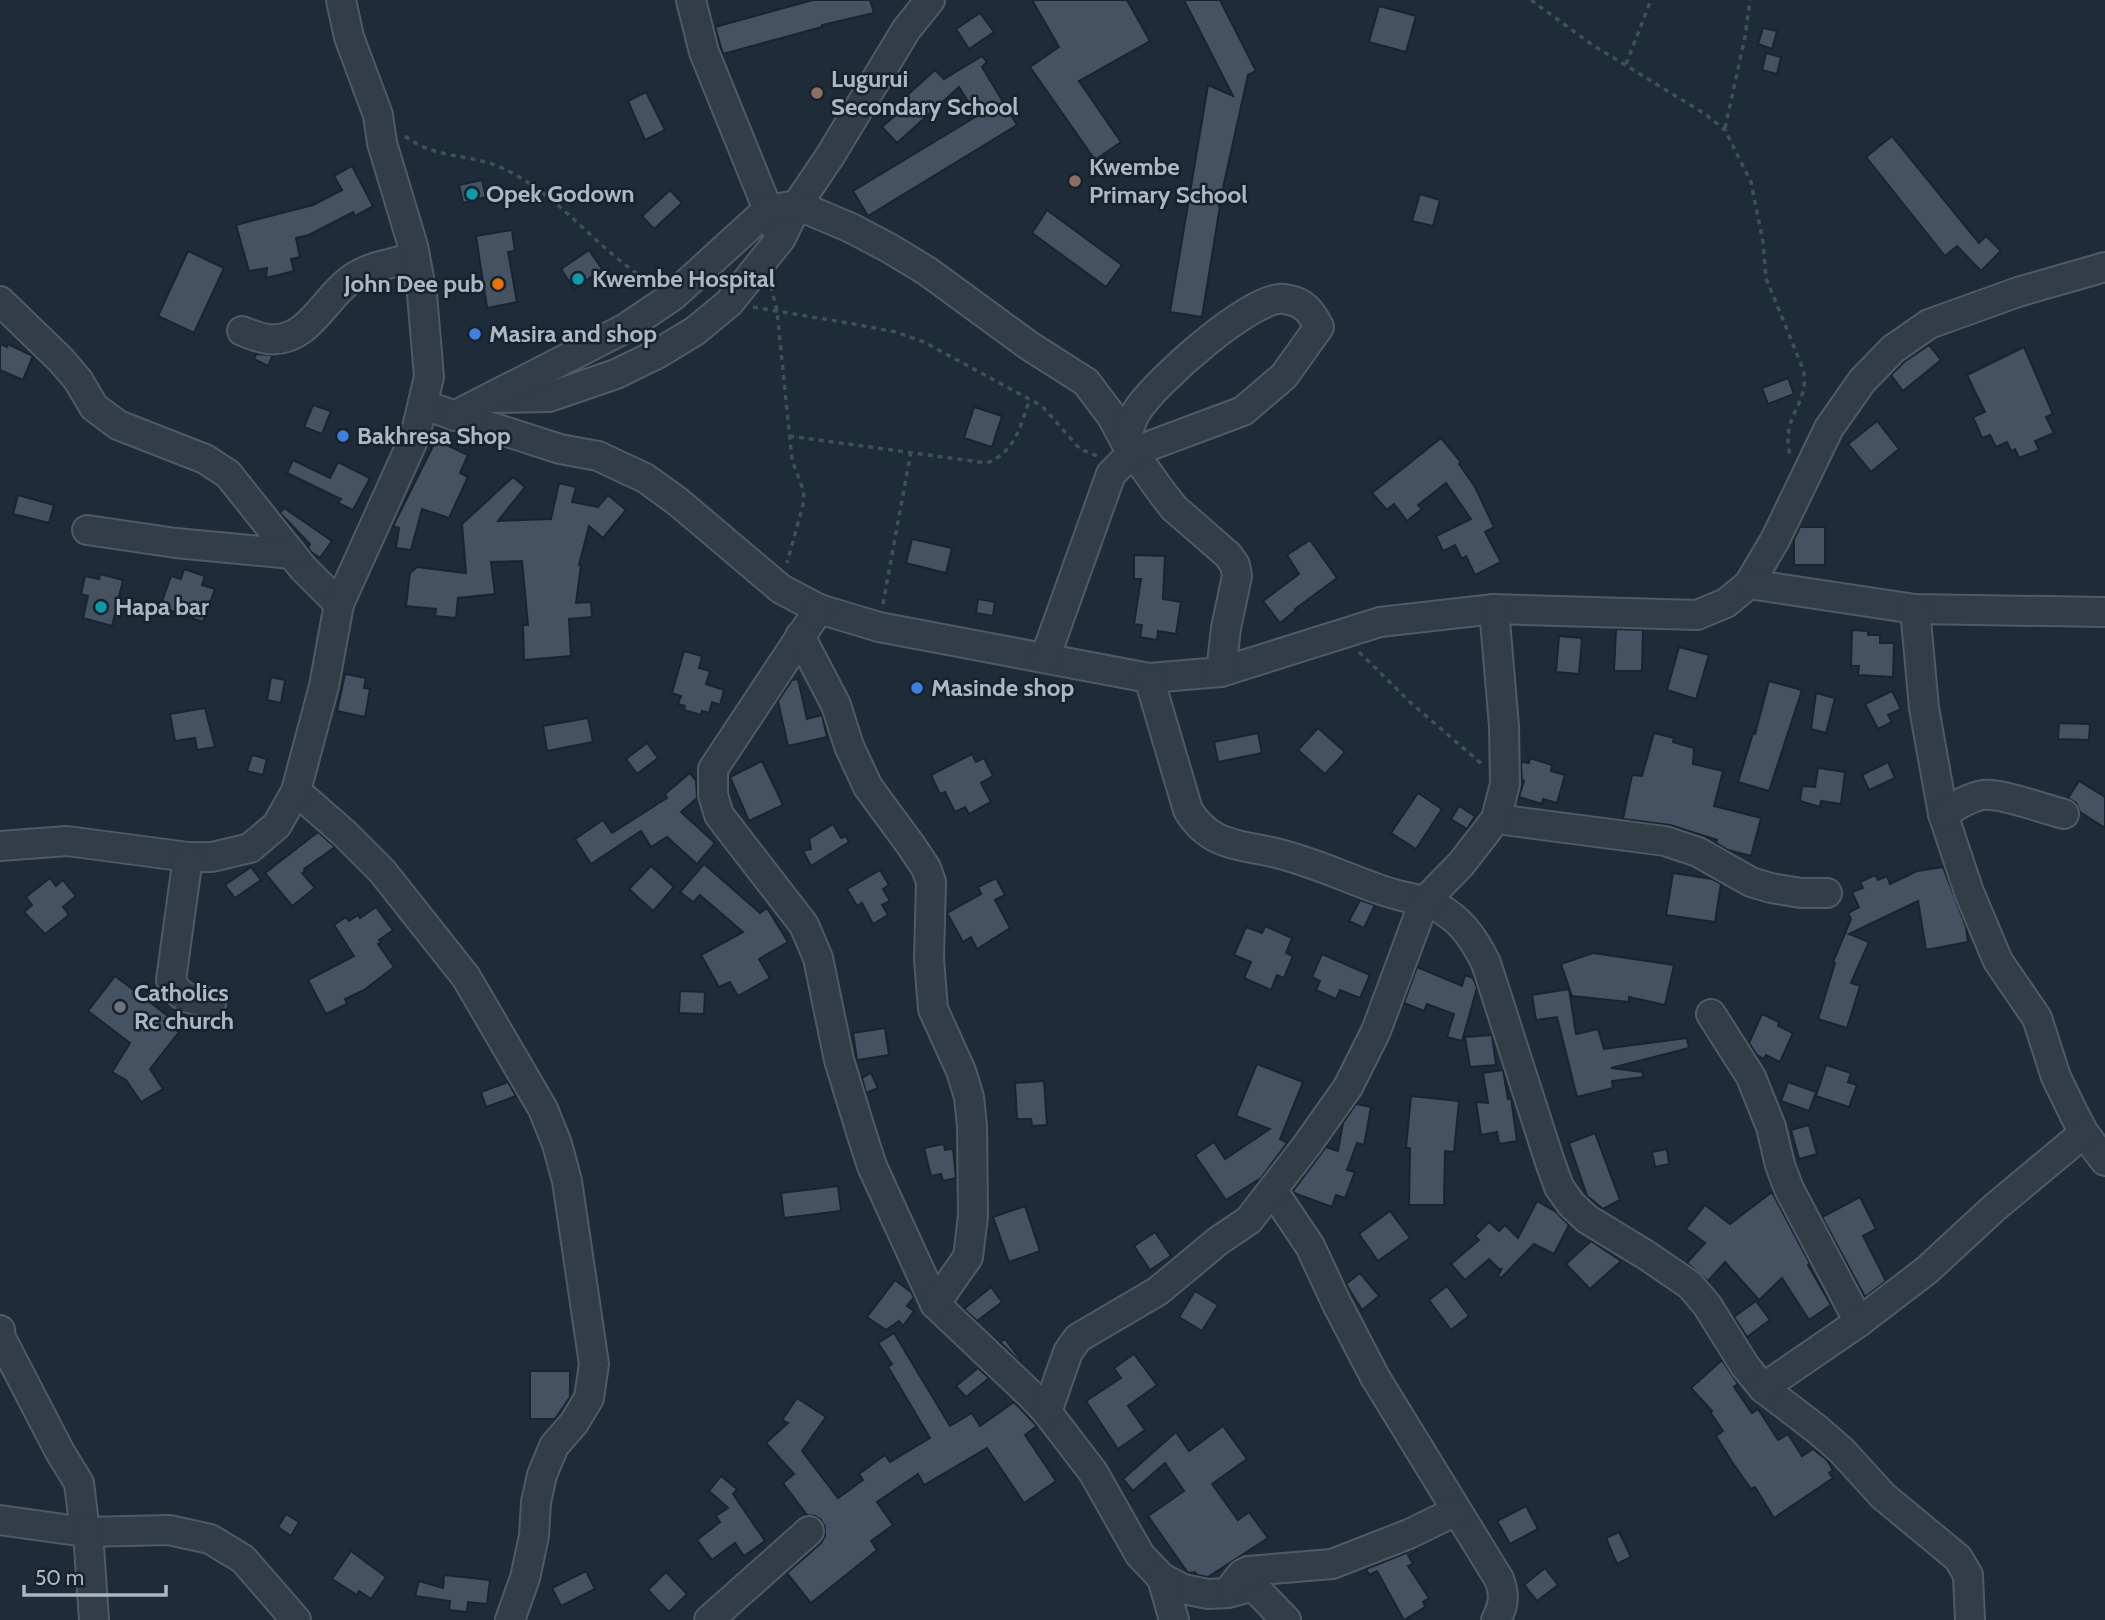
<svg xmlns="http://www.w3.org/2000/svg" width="2105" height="1620" viewBox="0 0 2105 1620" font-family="Cabin,sans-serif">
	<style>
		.building { fill: #445262; stroke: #1a242f; stroke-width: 2 }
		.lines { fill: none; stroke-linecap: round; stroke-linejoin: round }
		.minor-casing { stroke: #505a66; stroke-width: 32 }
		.path { stroke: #3b5353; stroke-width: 3.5; stroke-dasharray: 5 5; stroke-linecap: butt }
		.minor { stroke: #323d48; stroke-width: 28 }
		.education-dot { fill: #8d6e63; stroke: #18222c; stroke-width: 2.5 }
		.culture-dot { fill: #0f9aa8; stroke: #18222c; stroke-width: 2.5 }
		.food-dot { fill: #e8710a; stroke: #18222c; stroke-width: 2.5 }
		.shop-dot { fill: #3f7fe0; stroke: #18222c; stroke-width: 2.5 }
		.worship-dot { fill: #6b7280; stroke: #18222c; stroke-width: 2.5 }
		.labels { text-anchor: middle; stroke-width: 5; stroke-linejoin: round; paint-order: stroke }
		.poi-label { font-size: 24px; font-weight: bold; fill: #acb7c5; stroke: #18222c; text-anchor: start }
	</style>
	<rect width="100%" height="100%" fill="#1e2b38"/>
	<g class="building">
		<path d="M813,0H870L874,13L822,25V27L723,54L715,27Z"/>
		<path d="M1032,0H1127L1150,41L1079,81L1121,142L1095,160L1030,67L1059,47Z"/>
		<path d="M1184,0H1220L1256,71L1248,75L1219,206H1220L1202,317L1170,312L1208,85L1233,96Z"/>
		<path d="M1379,6L1416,16L1406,52L1369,42Z"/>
		<path d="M980,13L994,32L969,49L956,29Z"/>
		<path d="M1763,28L1777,31L1772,49L1758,44Z"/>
		<path d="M1766,53L1781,57L1777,74L1762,70Z"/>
		<path d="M982,56L987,62L982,67L1017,125L868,216L853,191L977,116L959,87L897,143L882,127L899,112L894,107L935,70L944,79Z"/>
		<path d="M646,92L665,130L645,140L628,101Z"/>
		<path d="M1892,136L1979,243L1986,236L2001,251L1981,271L1957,246L1945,256L1866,157Z"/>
		<path d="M352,166L373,206L355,216L353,212L309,235L296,238L300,257L291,259L294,271L266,278L267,268L249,271L236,225L313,205L342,190L334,176Z"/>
		<path d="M482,180L486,197L463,203L459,185Z"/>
		<path d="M670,190L682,203L654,229L642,216Z"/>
		<path d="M1420,194L1440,200L1433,226L1412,221Z"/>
		<path d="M1047,210L1122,265L1106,287L1032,233Z"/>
		<path d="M512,230L515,251L508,252L517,302L487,308L476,236Z"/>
		<path d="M589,250L602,269L574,289L561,269Z"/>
		<path d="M188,251L224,268L194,333L158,316Z"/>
		<path d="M0,344L7,347L8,344L33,356L23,380L0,370Z"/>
		<path d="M1929,345L1941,360L1903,391L1891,375L1904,362Z"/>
		<path d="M2024,347L2053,414L2046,417L2054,433L2035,441L2039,450L2019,458L2015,449L2011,451L2007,442L1996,447L1990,435L1982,438L1973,417L1985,412L1967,375Z"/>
		<path d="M256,354L273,355L268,366L254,359Z"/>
		<path d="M1788,378L1794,394L1768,404L1762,388Z"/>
		<path d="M313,405L331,411L322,434L304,427Z"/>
		<path d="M974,407L1002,416L992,447L964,438Z"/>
		<path d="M1877,421L1899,449L1871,472L1848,444Z"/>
		<path d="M1441,438L1461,462L1459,464L1475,487L1494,527L1485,532L1501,562L1475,575L1466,556L1462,559L1455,545L1443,551L1436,536L1471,519L1446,483L1418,505L1422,509L1407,521L1394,504L1387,510L1372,493Z"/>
		<path d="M436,440L468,455L460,473L468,477L449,518L422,509L411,550L396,548L399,528L393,526Z"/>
		<path d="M293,460L330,478L338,462L370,478L353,510L338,503L341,499L287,473Z"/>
		<path d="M513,477L525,487L498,521L551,519L559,483L576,487L572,502L598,507L608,495L626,510L603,538L589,526L579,565L581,566L576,603L591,602L592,617L569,619L571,656L524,660L523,625H528L522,561L491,562L495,594L458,598L456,618L435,616L436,609L406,606L410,573L417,567L466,573L462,524Z"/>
		<path d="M18,495L54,505L49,523L13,514Z"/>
		<path d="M284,508L332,541L320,558L311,552L308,547L310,544L280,513Z"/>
		<path d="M1800,527H1825V565H1794V539Z"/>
		<path d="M912,539L952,548L946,573L906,563Z"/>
		<path d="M1310,540L1337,578L1295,609L1296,610L1280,623L1263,601L1299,574L1287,555Z"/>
		<path d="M1134,555L1165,556L1163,599L1181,602L1176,634L1158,631L1157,640L1140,637L1142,625L1134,624L1141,579H1134Z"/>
		<path d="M184,569L205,576L202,585L215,589L203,622L160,607L171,576L181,579Z"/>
		<path d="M100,574L123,580L112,626L83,618L88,596L81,594L85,576L99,579Z"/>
		<path d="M978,599L995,602L993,616L976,613Z"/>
		<path d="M1616,629L1643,630L1642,671H1614Z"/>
		<path d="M1852,630L1868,631V635H1880V643H1894L1893,677L1858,675L1859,666H1851Z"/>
		<path d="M1559,636L1582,638L1579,674L1556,672Z"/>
		<path d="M1679,647L1709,655L1696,699L1667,690Z"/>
		<path d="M684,651L702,656L699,668L710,671L706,684L724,690L720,705L712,702L709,713L702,711L701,715L684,710L685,706L678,704L681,696L672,693Z"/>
		<path d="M345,674L366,678L364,688L370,689L365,717L337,711Z"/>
		<path d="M271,677L285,680L281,703L267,700Z"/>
		<path d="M798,679L807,719L822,715L827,737L788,746L778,701L792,680Z"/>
		<path d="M1769,681L1802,690L1769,791L1738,782L1753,733L1755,734Z"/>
		<path d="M1892,691L1901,709L1888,715L1892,722L1878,729L1865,704Z"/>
		<path d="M1816,693L1835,698L1826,733L1811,729Z"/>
		<path d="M205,708L215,747L197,750L195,738L175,741L170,714Z"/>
		<path d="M588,718L593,742L547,751L543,726Z"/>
		<path d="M2059,723L2090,724L2089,740L2058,739Z"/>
		<path d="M1318,728L1345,752L1325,774L1298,750Z"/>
		<path d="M1258,733L1262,753L1218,762L1214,742Z"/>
		<path d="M1654,733L1674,738L1673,742L1694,748L1693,764L1723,771L1714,806L1761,818L1751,856L1728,850L1716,843L1717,840L1670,825L1623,819L1632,775L1642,776Z"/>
		<path d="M647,743L658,758L637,774L626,759Z"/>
		<path d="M972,754L976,762L984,758L993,776L981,783L991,802L969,814L965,807L955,812L945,792L940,794L931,775Z"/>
		<path d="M252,755L267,759L263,775L247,771Z"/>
		<path d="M1530,758L1552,765L1551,771L1565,775L1557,803L1543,799L1542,804L1519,797L1524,781L1522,780L1521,765L1522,762L1529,763Z"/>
		<path d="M762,761L783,805L749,821L730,777Z"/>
		<path d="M1888,762L1895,778L1869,790L1862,775Z"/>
		<path d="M1818,768L1845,772L1841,804L1821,801L1820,807L1800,801L1802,786L1815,787Z"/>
		<path d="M690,773L696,781L697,798L681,812L715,843L697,864L667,837L651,847L641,831L591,864L575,839L603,820L612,833L667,798L665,794Z"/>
		<path d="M2079,781L2105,797V828L2080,812L2076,803L2068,798Z"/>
		<path d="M1418,793L1442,809L1416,849L1391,833Z"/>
		<path d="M1459,806L1475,816L1467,829L1451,819Z"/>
		<path d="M833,824L841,838L846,836L849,842L811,866L803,851L811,849L809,839Z"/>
		<path d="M318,832L335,847L304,869L305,871L302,873L315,888L292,906L265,873Z"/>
		<path d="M704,864L760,913L767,908L788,942L759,959L770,978L738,996L730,982L719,987L701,955L743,932L700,895L693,902L680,892Z"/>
		<path d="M651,866L674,887L653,911L629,889Z"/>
		<path d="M251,867L261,880L235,898L225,885Z"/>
		<path d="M1943,867L1966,927L1968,942L1926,950L1918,901L1849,934L1869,942L1851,983L1860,986L1847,1028L1818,1019L1835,963L1833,962L1851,919L1848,913L1859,907L1852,892L1863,888L1860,882L1875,875L1878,880L1887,876L1890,884L1917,871Z"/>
		<path d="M880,870L889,885L883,889L890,901L882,905L888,915L873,924L862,903L857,906L847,889Z"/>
		<path d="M1673,873L1712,879L1721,884L1715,922L1666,915Z"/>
		<path d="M50,878L56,886L63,880L76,896L63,907L69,915L45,934L24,912L32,905L26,897Z"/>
		<path d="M996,878L1005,895L995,900L1010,928L977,949L971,937L963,942L947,913L981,894L978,887Z"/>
		<path d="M1360,900L1375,905L1364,928L1349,921Z"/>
		<path d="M376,907L393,930L379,940L381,943L378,944L394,967L364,990L345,999L347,1004L326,1014L308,980L354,956L334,925L346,917L349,921L358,915L360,918Z"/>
		<path d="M1265,926L1292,938L1286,953L1293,956L1284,978L1277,975L1271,990L1244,978L1251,962L1234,955L1246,927L1262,933Z"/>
		<path d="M1593,953L1674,965L1665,1005L1629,997V1002L1572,996L1561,964Z"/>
		<path d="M1322,954L1370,975L1360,998L1340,990L1336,999L1316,990L1320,981L1312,977Z"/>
		<path d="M1417,967L1462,986L1465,975L1473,978L1477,988L1462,1041L1447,1037L1454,1014L1427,1004L1424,1011L1404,1003Z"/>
		<path d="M115,976L168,1016L164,1021L179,1032L150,1069L163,1089L141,1102L126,1080L112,1072L130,1043L88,1011Z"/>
		<path d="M1569,989L1576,1034L1598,1029L1604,1049L1687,1038L1689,1048L1611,1068L1643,1072V1077L1612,1081L1613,1088L1577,1097L1557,1017L1536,1020L1532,995Z"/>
		<path d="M680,991L705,992L704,1014L679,1013Z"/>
		<path d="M1762,1014L1779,1022L1778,1026L1793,1033L1780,1062L1766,1055L1764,1059L1757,1055L1749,1043Z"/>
		<path d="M885,1028L889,1055L857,1060L853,1033Z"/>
		<path d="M1492,1035L1496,1065L1470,1067L1465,1037Z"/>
		<path d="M1257,1064L1303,1082L1280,1139L1287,1143L1261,1178L1226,1200L1195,1155L1214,1142L1225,1159L1270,1129L1236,1116Z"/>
		<path d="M1826,1065L1851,1073L1848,1082L1857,1085L1849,1107L1816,1096Z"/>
		<path d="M1503,1070L1508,1099L1511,1098L1517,1141L1499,1144L1497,1132L1481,1135L1476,1102L1488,1103L1483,1073Z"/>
		<path d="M871,1073L878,1088L866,1093L862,1078Z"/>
		<path d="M1044,1081L1047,1125L1032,1126L1031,1119H1017L1015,1083Z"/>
		<path d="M508,1082L516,1096L486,1107L481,1092Z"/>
		<path d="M1788,1082L1816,1092L1809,1111L1781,1101Z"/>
		<path d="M1411,1096L1459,1101L1454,1152L1445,1151L1444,1205H1409L1410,1148H1406Z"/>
		<path d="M1356,1104L1371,1107L1364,1145L1357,1143L1347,1170L1355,1172L1345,1198L1336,1195L1332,1207L1294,1193L1293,1191L1326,1147L1338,1151L1343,1123Z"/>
		<path d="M1809,1125L1817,1154L1799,1159L1791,1130Z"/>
		<path d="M1595,1133L1620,1200L1603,1209L1587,1196L1569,1143Z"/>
		<path d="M944,1144L945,1150L953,1149L956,1178L943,1181L941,1174L931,1176L924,1148Z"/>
		<path d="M1667,1149L1669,1164L1655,1167L1652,1152Z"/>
		<path d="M838,1186L841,1211L784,1218L781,1193Z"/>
		<path d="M1772,1192L1810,1264L1808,1265L1831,1305L1809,1320L1782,1278L1759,1300L1725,1262L1708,1281L1687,1263L1705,1243L1686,1229L1705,1205L1730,1224Z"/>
		<path d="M1860,1197L1876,1229L1863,1236L1886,1281L1865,1297L1822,1217Z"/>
		<path d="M1537,1201L1556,1212L1569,1225L1554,1254L1534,1244L1501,1278L1498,1276L1502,1268L1500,1270L1489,1259L1465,1280L1451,1264L1479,1240L1475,1236L1489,1222L1499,1231L1505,1225L1518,1238Z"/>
		<path d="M1025,1206L1040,1251L1009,1262L993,1217Z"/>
		<path d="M1390,1211L1410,1238L1378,1261L1359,1234Z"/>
		<path d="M1155,1232L1171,1256L1150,1270L1134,1246Z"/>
		<path d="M1591,1241L1621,1261L1590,1289L1566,1264Z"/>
		<path d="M1360,1273L1379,1296L1362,1310L1346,1284Z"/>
		<path d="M895,1280L911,1292L914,1297L907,1306L914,1311L903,1326L899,1321L886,1330L867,1317Z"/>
		<path d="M1447,1286L1469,1316L1451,1330L1429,1300Z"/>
		<path d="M991,1287L1002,1302L977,1321L964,1309Z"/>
		<path d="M1195,1291L1218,1305L1202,1331L1179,1317Z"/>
		<path d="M1756,1301L1770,1320L1747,1337L1734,1317Z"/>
		<path d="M894,1333L950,1426L972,1413L980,1426L1014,1402L1037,1426L1025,1435L1056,1481L1024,1503L987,1448L924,1485L918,1474L877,1502L893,1525L871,1541L877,1550L811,1603L787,1573L821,1543L825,1536V1527L821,1520L815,1516L807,1515L783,1483L794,1474L766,1443L788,1423L782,1420L797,1398L826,1417L802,1451L838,1498L863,1480L859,1474L885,1455L890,1462L930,1438L888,1367L892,1364L878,1343Z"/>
		<path d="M1005,1339L1021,1360L1019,1361L1000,1342Z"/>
		<path d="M1134,1354L1157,1385L1128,1406L1145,1430L1118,1449L1086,1401L1121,1378L1114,1368Z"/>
		<path d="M1722,1360L1738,1384L1734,1387L1752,1413L1758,1409L1778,1440L1788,1434L1802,1456L1813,1449L1827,1460L1833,1470L1829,1473L1833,1478L1774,1518L1755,1487L1751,1489L1732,1462L1716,1436L1723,1431L1710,1412L1712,1411L1691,1388Z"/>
		<path d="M978,1368L989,1378L966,1397L956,1386Z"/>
		<path d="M530,1371H570V1397L555,1419H530Z"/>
		<path d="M1223,1426L1247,1459L1212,1484L1238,1520L1249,1512L1268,1538L1208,1577L1197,1575L1195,1572L1188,1573L1148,1516L1184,1491L1165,1463L1133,1491L1123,1479L1176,1432L1189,1451Z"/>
		<path d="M721,1476L737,1489L733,1494L765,1541L744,1556L735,1543L712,1560L697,1540L720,1522L716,1516L728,1508L709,1491Z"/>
		<path d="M1526,1506L1538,1529L1510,1544L1497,1521Z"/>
		<path d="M286,1514L299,1522L291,1536L278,1527Z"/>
		<path d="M1619,1532L1631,1557L1617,1564L1606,1538Z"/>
		<path d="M1416,1549L1417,1551L1408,1555L1413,1564L1408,1566L1429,1598L1423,1602L1425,1607L1404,1620L1377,1571L1369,1575L1366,1569Z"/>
		<path d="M351,1551L386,1577L371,1599L359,1591L357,1595L332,1579Z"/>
		<path d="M1545,1568L1558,1585L1537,1601L1524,1585Z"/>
		<path d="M586,1571L595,1589L561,1606L552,1588Z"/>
		<path d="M666,1572L687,1594L669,1612L648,1590Z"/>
		<path d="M444,1575L490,1580L487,1604L468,1602L467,1612L449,1610L450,1601L415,1596L419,1581L443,1588Z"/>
	</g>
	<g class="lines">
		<g class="minor-casing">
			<g id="minor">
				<path d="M691,0L704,52L775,227"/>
				<path d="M0,301L61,360L78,380L94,407L118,425L205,459L228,474L303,568L339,604"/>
				<path d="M242,331C250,334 259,338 268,339C308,344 325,296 353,278C370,266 395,263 415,257"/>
				<path d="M495,398L549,397L616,374L657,354L695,331L729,303L781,238L797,205L830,156L906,30L930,0"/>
				<path d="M423,405L560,449L598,456L645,478L677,501L781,589L819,609L879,627L1149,678L1221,672L1380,622L1494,609L1697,615L1726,603L1749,584L1775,540L1829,428L1862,381L1893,349L1929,324L2018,292L2105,267"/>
				<path d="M454,416L624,329L673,296L767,210L797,205L851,228L889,248L927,271L1028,345L1086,382L1111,415L1125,441L1163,494L1174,508L1228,555L1235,565L1237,576L1226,628L1221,672"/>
				<path d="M87,530L176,543L292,554"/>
				<path d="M1749,584L1915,609L2105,612"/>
				<path d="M819,609L713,769V795L719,815L804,925L818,958L839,1060L861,1132L872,1166L935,1304L1030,1394L1047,1412L1093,1472L1140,1555L1162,1578L1183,1589L1208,1594L1228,1593L1246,1588L1256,1589L1286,1620"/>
				<path d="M1915,609L1924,708L1943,814L1969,892L1998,961L2037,1018L2056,1077L2074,1114L2084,1133L2105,1161"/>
				<path d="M800,636L836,705L849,746L868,787L910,844L926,868L931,882L929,959L933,1009L961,1071L969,1097L972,1126L973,1216L968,1257L935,1304"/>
				<path d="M1045,658L1111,474L1133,452L1243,411L1284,376L1319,327C1311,311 1303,301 1284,299C1252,295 1154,383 1137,411C1131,419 1129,431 1125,441"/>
				<path d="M1149,678L1188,810C1211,848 1241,844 1280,854C1315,863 1347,878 1381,890C1403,898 1428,899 1447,913C1465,925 1476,943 1486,963L1549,1159L1559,1187L1571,1204L1587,1219L1646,1255L1690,1285L1707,1305L1745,1366L1763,1388L1818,1430L1842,1451L1883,1496L1958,1558L1968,1575L1970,1620"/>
				<path d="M296,791L344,833L382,871L466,977L543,1109L557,1144L567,1181L594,1364L589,1398L574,1423L554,1446L542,1475L536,1502L534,1536L525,1578L510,1620"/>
				<path d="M1943,814C1955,807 1969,797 1983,795C2002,793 2044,809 2064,814"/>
				<path d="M1496,819L1665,841L1698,852L1751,882L1771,888L1801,893H1827"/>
				<path d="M0,846L67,841L188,857H212L250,848L277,825L296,791L324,686L339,604L415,436L429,377L422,294L413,246L382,143L378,115L349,37L341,0"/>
				<path d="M188,857L171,980C179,1000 192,999 211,1003"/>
				<path d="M1711,1014L1751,1077L1771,1127L1780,1165L1789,1189L1859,1322"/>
				<path d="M1273,1191L1310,1246L1337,1304L1375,1377L1499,1579C1505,1595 1504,1605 1496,1620"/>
				<path d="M0,1330L1,1338L60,1452L79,1483L85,1532"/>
				<path d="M1763,1388L1859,1322L1927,1270L1994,1208L2084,1133"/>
				<path d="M1047,1412L1068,1352L1078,1338L1158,1291L1218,1241L1249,1220L1307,1145L1348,1087L1376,1031L1424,902L1461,864L1496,819L1505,784L1504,726L1494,609"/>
				<path d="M0,1520L85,1532L169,1530L210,1539L243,1559L296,1620"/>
				<path d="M88,1532L94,1620"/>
				<path d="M1162,1578L1174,1620"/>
				<path d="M1231,1588L1242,1574L1248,1571L1332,1564L1409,1534L1456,1511"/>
				<path d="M709,1620L809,1531"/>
			</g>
		</g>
		<g class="path">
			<path d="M1531,0L1591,44L1705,114L1725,130L1751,182L1763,242L1766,278L1803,369C1811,405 1780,414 1790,455"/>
			<path d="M1626,64L1651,0"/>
			<path d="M1725,128L1745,37L1750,0"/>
			<path d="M405,136C436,160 469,153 502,168C561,195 597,251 652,283"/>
			<path d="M771,286L777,311L792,460L804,492L803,505L787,563"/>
			<path d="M753,307L854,324L896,332L924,342L1042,406L1080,449L1097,456"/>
			<path d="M789,436L987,463C1016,451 1020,426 1030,399"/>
			<path d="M883,604L911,451"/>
			<path d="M1359,652L1411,703L1483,765"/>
		</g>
		<use href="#minor" class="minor"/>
	</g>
	<g class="education-dot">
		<circle cx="817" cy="93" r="7"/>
		<circle cx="1075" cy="181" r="7"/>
	</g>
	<g class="culture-dot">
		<circle cx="472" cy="194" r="7"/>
		<circle cx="578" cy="279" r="7"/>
		<circle cx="101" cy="607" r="7"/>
	</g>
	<circle class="food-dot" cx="498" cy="284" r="7"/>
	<g class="shop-dot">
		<circle cx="475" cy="334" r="7"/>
		<circle cx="343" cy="436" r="7"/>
		<circle cx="917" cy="688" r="7"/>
	</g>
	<circle class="worship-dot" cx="120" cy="1007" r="7"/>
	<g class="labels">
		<g class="poi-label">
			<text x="831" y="87">Lugurui<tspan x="831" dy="28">Secondary School</tspan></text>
			<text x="1089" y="175">Kwembe<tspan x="1089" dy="28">Primary School</tspan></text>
			<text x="486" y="202">Opek Godown</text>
			<text x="592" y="287">Kwembe Hospital</text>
			<text x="484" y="292" text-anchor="end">John Dee pub</text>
			<text x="489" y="342">Masira and shop</text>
			<text x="357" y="444">Bakhresa Shop</text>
			<text x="115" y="615">Hapa bar</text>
			<text x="931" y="696">Masinde shop</text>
			<text x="134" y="1001">Catholics<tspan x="134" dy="28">Rc church</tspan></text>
		</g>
	</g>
	<path d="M24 1585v10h142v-10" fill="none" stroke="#acb7c5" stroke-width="3.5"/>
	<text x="35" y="1585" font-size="21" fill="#acb7c5" stroke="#18222c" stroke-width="5" paint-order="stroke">50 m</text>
</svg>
